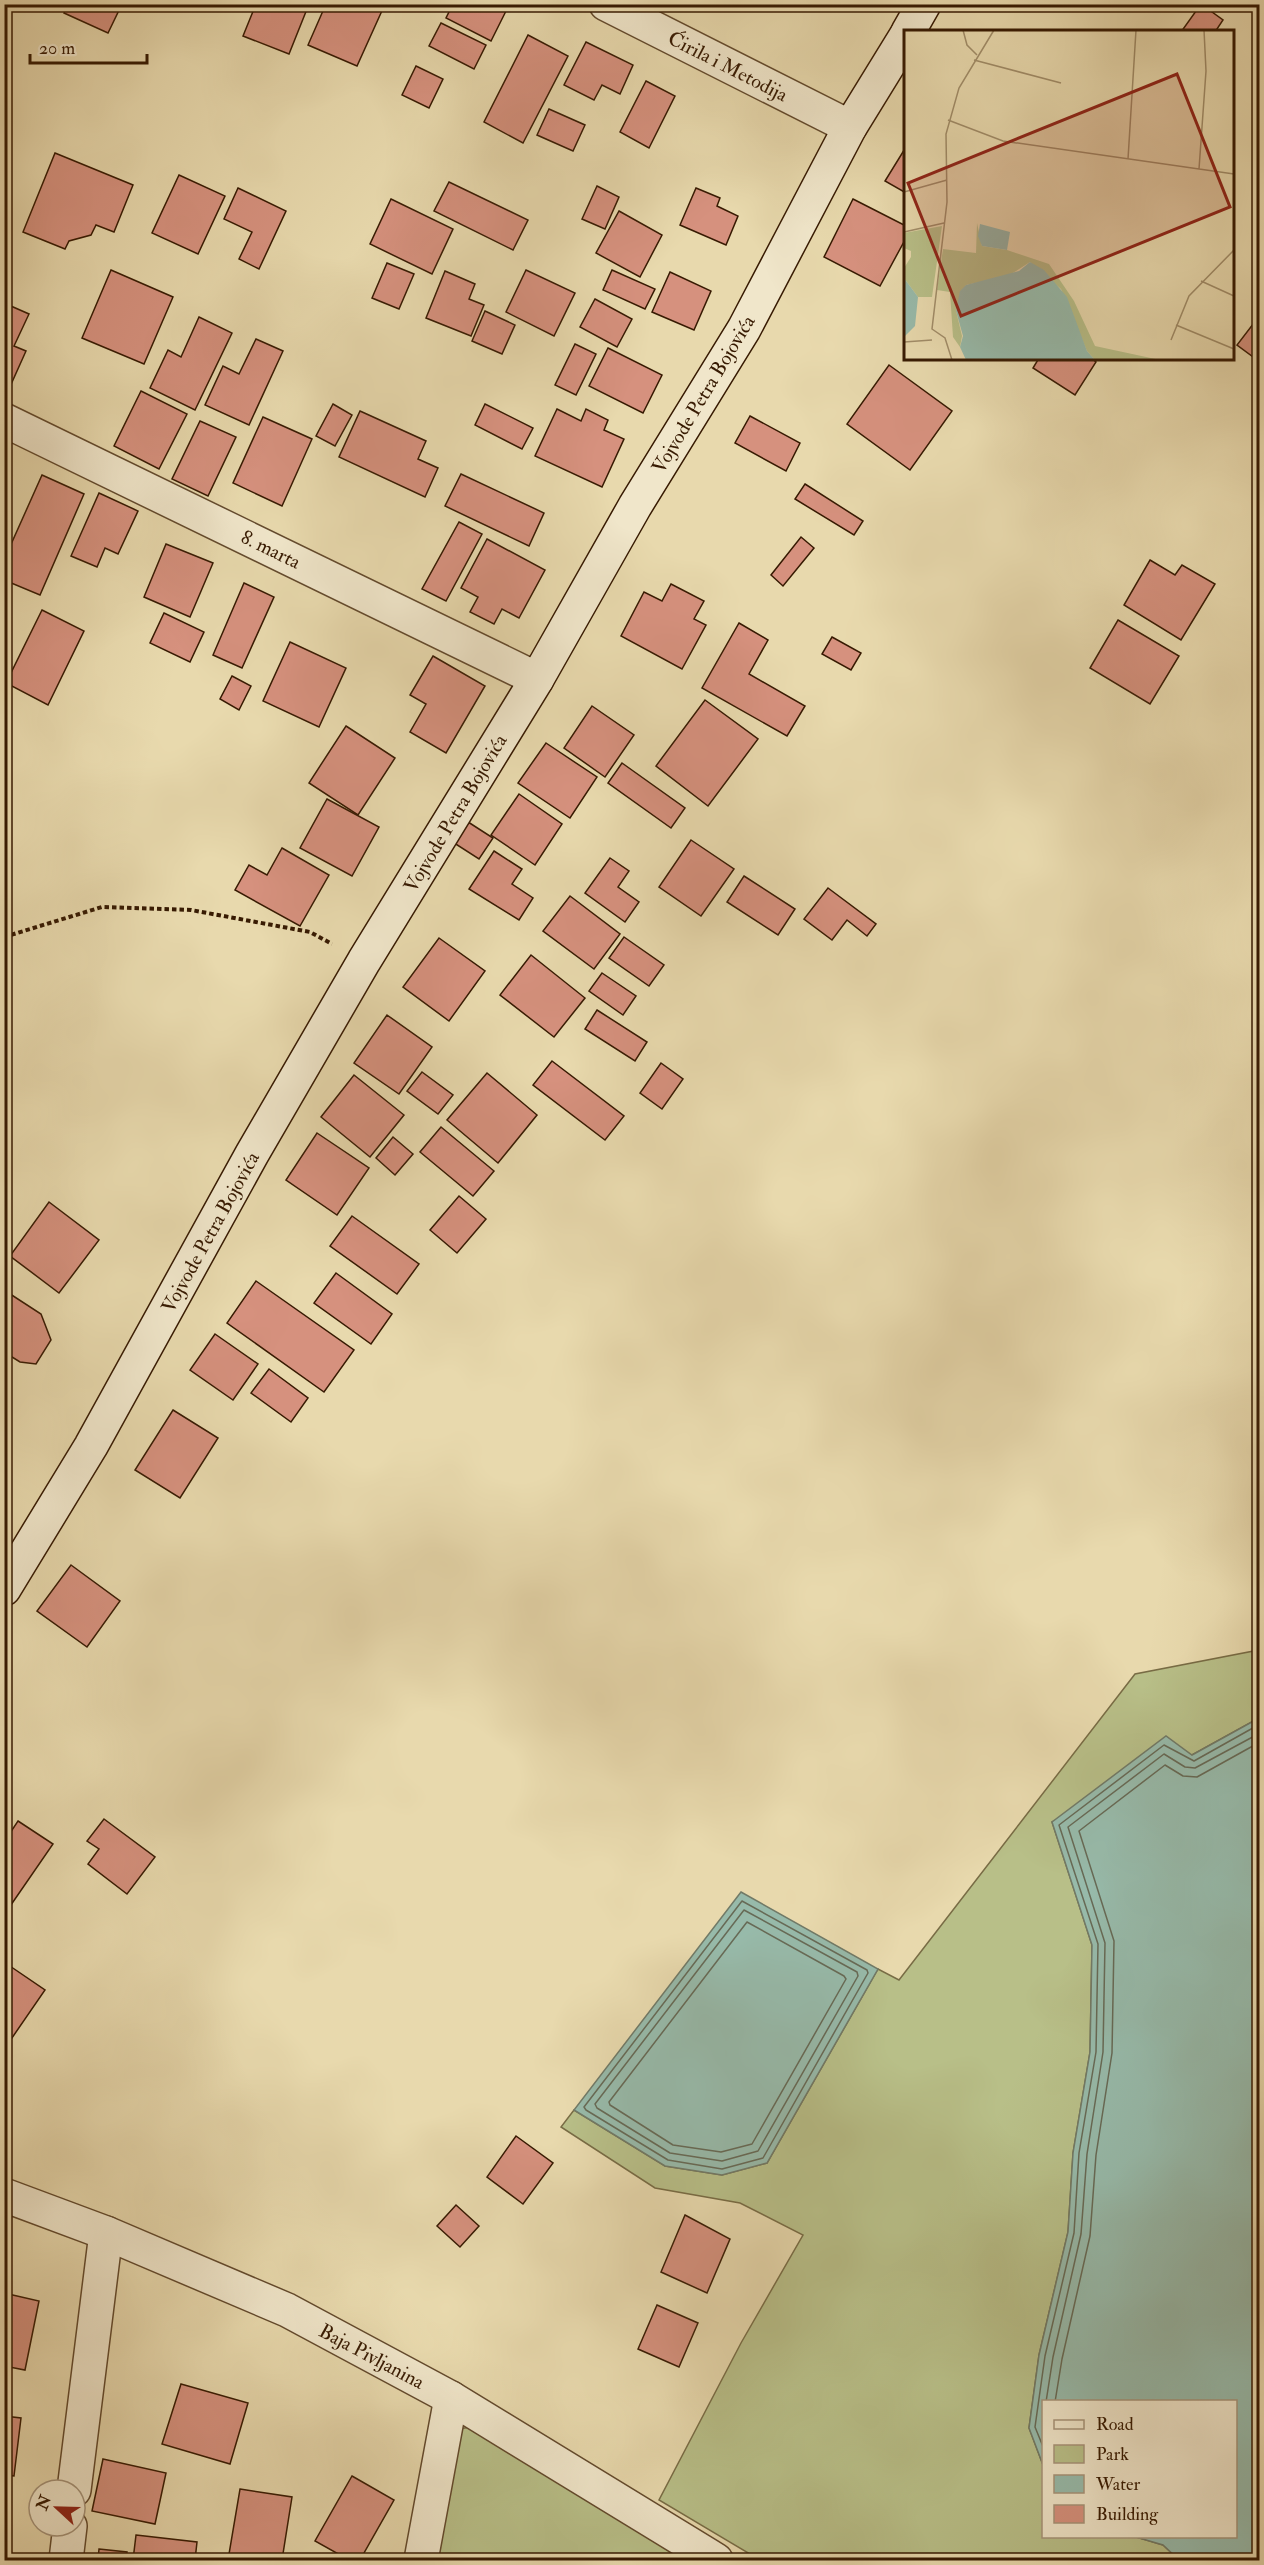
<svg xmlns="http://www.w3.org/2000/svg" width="1264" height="2565" viewBox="0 0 1264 2565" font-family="'IM FELL Double Pica',serif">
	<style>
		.green { fill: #b8bf88; stroke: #786c45; stroke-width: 1.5 }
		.water { fill: #97baaa; stroke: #717a67; stroke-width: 1.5 }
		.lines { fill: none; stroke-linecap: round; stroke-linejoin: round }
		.shore { stroke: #676a56; stroke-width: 1.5 }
		.building { fill: #d6917e; stroke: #371a02; stroke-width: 1.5 }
		.street-casing { stroke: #634a2d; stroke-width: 36 }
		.secondary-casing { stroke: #371a02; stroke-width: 36 }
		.path { stroke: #371a02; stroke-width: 4; stroke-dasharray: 4.5 3; stroke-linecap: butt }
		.street { stroke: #f0e6ca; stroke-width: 33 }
		.secondary { stroke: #f0e6ca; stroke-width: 33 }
		.labels { text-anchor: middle; stroke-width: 5; stroke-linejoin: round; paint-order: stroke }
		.street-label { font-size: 20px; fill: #371a02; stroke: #f0e6ca }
		.inset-road { fill: none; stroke: #a18d69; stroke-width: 1.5 }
		.view { fill: #8f2418; fill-opacity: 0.15; stroke: #8f2418; stroke-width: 3 }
		.inset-edge { fill: none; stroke: #371a02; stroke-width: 3 }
	</style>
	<rect width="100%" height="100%" fill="#e8d9ad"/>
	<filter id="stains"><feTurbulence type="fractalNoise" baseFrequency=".00333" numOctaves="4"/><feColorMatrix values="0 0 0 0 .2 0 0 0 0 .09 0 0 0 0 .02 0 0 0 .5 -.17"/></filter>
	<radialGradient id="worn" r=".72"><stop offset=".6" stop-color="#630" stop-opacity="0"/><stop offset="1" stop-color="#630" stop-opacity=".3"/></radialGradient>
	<g class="green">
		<path d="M1259,1650V1718L1192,1755L1052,1822L1092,1945L1090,2052L1073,2153L1068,2232L1039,2355L1029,2428L1043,2465L1044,2536L1136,2537L1163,2545L1179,2560H760L659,2500L741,2343L803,2235L740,2203L655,2188L561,2127L574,2110L665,2166L722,2175L767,2163L878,1969L899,1980L1135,1674Z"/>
		<path d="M475,2426L683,2560H435L460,2429Z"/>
	</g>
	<g class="water">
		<path d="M1259,1718V2560H1179L1163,2545L1136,2537L1236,2536V2402H1044L1043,2465L1029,2428L1039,2355L1068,2232L1073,2153L1090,2052L1092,1945L1052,1822L1166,1736L1192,1755Z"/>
		<path d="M741,1892L878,1969L767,2163L722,2175L665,2166L574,2110Z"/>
	</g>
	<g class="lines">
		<g class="shore">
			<path d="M742,1901L867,1970L868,1973L763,2158L722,2169L668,2160L586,2110L584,2107Z"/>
			<path d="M744,1910L857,1972L858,1976L758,2151L722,2161L670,2153L597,2108L595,2104Z"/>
			<path d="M747,1922L844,1976L846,1979L752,2144L721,2152L673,2145L610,2105L609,2102Z"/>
			<path d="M1046,2402L1053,2357L1081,2234L1087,2154L1103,2052L1105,1943L1068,1827L1164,1754L1185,1767L1195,1768L1260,1733"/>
			<path d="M1055,2402L1062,2359L1090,2236L1096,2155L1112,2053L1114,1941L1079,1831L1165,1765L1183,1776L1197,1777L1260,1742"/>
			<path d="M1044,2449L1035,2427L1045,2356L1074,2233L1079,2153L1096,2052L1098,1944L1059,1825L1164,1745L1194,1761L1260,1724"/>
		</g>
	</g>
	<g class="building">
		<path d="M67,4H122L108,33L64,13Z"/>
		<path d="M256,4H309L289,54L243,36Z"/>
		<path d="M326,4H385L357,66L308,45Z"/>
		<path d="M453,4H508L509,5L491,41L446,18Z"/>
		<path d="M1201,4L1223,20L1215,32H1181Z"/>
		<path d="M441,23L486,45L474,69L429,46Z"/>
		<path d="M528,35L568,56L523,143L484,122Z"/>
		<path d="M586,42L633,65L620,94L602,85L594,100L564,85Z"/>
		<path d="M416,66L443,79L429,108L402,95Z"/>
		<path d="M646,81L675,96L649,148L620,132Z"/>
		<path d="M549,109L585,125L573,151L537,135Z"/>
		<path d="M906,147V193L885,181Z"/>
		<path d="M55,153L133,185L114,232L96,225L91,235L69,241L65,249L23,232Z"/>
		<path d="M179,175L225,196L198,254L152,233Z"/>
		<path d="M449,182L528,220L513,250L434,211Z"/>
		<path d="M597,186L619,197L605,229L582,219Z"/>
		<path d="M238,188L286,211L259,269L239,259L252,232L224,219Z"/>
		<path d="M696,188L720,198L717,206L738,216L726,245L680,225Z"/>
		<path d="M391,199L453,229L432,274L370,244Z"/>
		<path d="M853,199L906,226V238L880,286L824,257Z"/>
		<path d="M619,211L662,235L640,277L596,253Z"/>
		<path d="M387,263L414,274L399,309L372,298Z"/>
		<path d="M111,270L173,297L144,364L82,338Z"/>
		<path d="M526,270L575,293L554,336L506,312Z"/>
		<path d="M612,270L655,289L645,309L603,290Z"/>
		<path d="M445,271L475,284L469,299L484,305L471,336L426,318Z"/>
		<path d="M670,272L711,291L694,330L652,312Z"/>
		<path d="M595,299L632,319L617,347L580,327Z"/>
		<path d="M4,303L29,314L14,346L26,351L8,391L4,390Z"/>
		<path d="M485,311L515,325L502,354L472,341Z"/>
		<path d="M1260,315V362L1237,345Z"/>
		<path d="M199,317L232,333L195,410L150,388L168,350L181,357Z"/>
		<path d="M256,339L283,351L249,425L205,405L223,366L239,374Z"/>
		<path d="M575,344L596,354L576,395L555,385Z"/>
		<path d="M608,348L662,375L643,413L589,386Z"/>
		<path d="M1039,358H1091L1096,362L1075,395L1033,368Z"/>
		<path d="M889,365L952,411L910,470L847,424Z"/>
		<path d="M141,391L187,414L159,469L114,446Z"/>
		<path d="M333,404L352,415L335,446L316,436Z"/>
		<path d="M485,404L533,428L522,449L475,425Z"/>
		<path d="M557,409L581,421L586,409L608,420L604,430L624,439L602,487L535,456Z"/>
		<path d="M360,411L426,441L418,459L438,468L425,497L339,457Z"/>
		<path d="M750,416L800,443L786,471L735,443Z"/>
		<path d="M263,417L312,439L282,506L233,483Z"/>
		<path d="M200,421L236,437L208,496L172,479Z"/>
		<path d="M461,474L544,513L529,546L445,506Z"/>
		<path d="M42,475L84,494L40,595L4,580V560Z"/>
		<path d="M805,484L863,521L854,535L795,499Z"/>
		<path d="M99,493L138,511L118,554L105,548L97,567L71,556Z"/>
		<path d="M459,522L482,534L446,601L422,589Z"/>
		<path d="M801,537L814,548L783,586L771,575Z"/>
		<path d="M487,539L545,570L519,618L502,609L494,624L470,612L478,597L461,588Z"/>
		<path d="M166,544L213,563L190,617L144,597Z"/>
		<path d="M1150,560L1175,575L1182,565L1215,584L1181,640L1124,605Z"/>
		<path d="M244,583L274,597L242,668L213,655Z"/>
		<path d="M671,584L704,601L694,619L706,625L682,669L621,636L644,592L662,601Z"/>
		<path d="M42,610L84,631L48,705L6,683Z"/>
		<path d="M164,613L204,632L190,662L150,643Z"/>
		<path d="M1118,620L1179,656L1150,704L1090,668Z"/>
		<path d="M739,623L768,640L749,674L805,706L787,736L702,688Z"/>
		<path d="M832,637L861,653L851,670L822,654Z"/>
		<path d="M290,642L346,668L319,727L263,701Z"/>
		<path d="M433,656L485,686L446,753L410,732L426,704L410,695Z"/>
		<path d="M232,676L251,686L239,710L220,699Z"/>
		<path d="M705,700L758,739L708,806L656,766Z"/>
		<path d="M592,706L634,735L605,777L564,748Z"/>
		<path d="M346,726L395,758L358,815L309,783Z"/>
		<path d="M546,743L597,777L570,818L518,783Z"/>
		<path d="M622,763L685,808L671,828L608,783Z"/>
		<path d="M519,794L562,824L535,865L491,835Z"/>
		<path d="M327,799L379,827L352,876L300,848Z"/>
		<path d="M465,820L493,838L479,859L451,841Z"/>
		<path d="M691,840L734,869L701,916L659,887Z"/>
		<path d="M282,848L329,875L300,926L235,890L249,865L267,875Z"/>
		<path d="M494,851L522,869L512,884L533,898L519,920L469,889Z"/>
		<path d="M610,858L629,871L618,887L639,902L625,922L585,893Z"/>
		<path d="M744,876L795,909L778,935L727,902Z"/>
		<path d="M828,888L876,924L867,936L847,920L832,940L804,919Z"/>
		<path d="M570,896L620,934L594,969L543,931Z"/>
		<path d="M624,937L664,965L649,986L609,958Z"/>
		<path d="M439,938L485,971L449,1021L403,987Z"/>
		<path d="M531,955L585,998L554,1037L500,995Z"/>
		<path d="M602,973L636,996L623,1015L589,991Z"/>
		<path d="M597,1010L647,1042L635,1061L585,1029Z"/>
		<path d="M387,1015L432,1047L399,1094L354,1063Z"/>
		<path d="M552,1061L624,1116L605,1140L533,1085Z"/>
		<path d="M661,1063L683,1079L662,1109L640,1093Z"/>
		<path d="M422,1072L453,1095L438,1114L407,1091Z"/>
		<path d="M487,1073L537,1115L498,1163L447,1120Z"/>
		<path d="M354,1075L404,1115L370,1157L321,1117Z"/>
		<path d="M441,1127L494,1171L473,1196L420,1152Z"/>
		<path d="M317,1133L369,1168L337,1215L286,1180Z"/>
		<path d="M393,1137L413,1154L395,1175L376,1158Z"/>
		<path d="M459,1196L486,1219L457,1253L430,1230Z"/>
		<path d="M49,1202L99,1240L59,1293L10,1256Z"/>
		<path d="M352,1216L419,1264L397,1294L330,1246Z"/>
		<path d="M336,1273L392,1314L371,1344L314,1303Z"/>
		<path d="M256,1281L354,1350L324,1392L227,1323Z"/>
		<path d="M4,1290L41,1314L51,1340L36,1364L20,1362L4,1352Z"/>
		<path d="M215,1334L258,1364L233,1400L190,1370Z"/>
		<path d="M269,1369L308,1398L291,1422L251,1393Z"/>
		<path d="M173,1410L218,1438L180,1498L135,1470Z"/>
		<path d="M71,1565L120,1601L87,1647L37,1611Z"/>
		<path d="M104,1819L155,1857L127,1894L88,1864L99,1849L87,1841Z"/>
		<path d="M18,1821L53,1844L4,1915V1842Z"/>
		<path d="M4,1962L45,1990L5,2048L4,2047Z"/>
		<path d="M516,2136L553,2163L523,2204L487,2177Z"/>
		<path d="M456,2205L479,2226L460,2247L437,2226Z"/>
		<path d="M685,2215L730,2239L707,2293L661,2272Z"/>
		<path d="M4,2293L39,2301L25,2370L4,2366Z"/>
		<path d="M657,2305L698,2323L679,2367L638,2349Z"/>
		<path d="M181,2384L248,2403L230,2464L162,2444Z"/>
		<path d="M4,2416L21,2418L14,2476L4,2475Z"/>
		<path d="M103,2459L166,2473L155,2524L92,2511Z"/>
		<path d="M352,2476L394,2500L360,2560H349L315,2541Z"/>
		<path d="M240,2489L292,2497L282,2560H228Z"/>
		<path d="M136,2535L197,2542L195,2560H133Z"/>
		<path d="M99,2549L127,2552L126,2560H98Z"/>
	</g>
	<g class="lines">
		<g class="street-casing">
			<g id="street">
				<path d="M606,4L850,127"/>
				<path d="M4,420L537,679"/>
				<path d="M4,2195L106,2233L287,2310L451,2398L716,2560"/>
				<path d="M74,2490L106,2233"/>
				<path d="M66,2560L70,2526"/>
				<path d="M421,2560L451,2398"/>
			</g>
		</g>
		<g class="secondary-casing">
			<g id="secondary">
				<path d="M908,32L924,4"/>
				<path d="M4,1589L91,1446L252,1154L364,961L537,679L635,506L744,329L850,127L906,36"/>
			</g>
		</g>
		<path class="path" d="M4,937L102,907L191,910L310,932L332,944"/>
		<use href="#street" class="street"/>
		<use href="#secondary" class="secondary"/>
	</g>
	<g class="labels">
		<g class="street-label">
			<text transform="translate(728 66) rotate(27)" y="7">Ćirila i Metodija</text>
			<text transform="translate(703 394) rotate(-59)" y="7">Vojvode Petra Bojovića</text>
			<text transform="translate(271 549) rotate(26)" y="7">8. marta</text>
			<text transform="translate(455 813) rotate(-59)" y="7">Vojvode Petra Bojovića</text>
			<text transform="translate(210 1232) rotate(-61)" y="7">Vojvode Petra Bojovića</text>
			<text transform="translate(372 2356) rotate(28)" y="7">Baja Pivljanina</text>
		</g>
	</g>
	<g transform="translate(904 30)">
		<rect width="330" height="330" fill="#e8d9ad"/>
		<path d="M73,193L78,216L103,220L145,234L170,271L191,316L256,330H191L183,321L157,259L126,232L104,246L62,255L52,281L58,306L56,317L49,307L46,262L33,260L39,219L72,223ZM38,196L28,267H14L0,248V238L7,227V221L0,218V203Z" fill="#b8bf88"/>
		<path d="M76,194L106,202L103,220L78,216L74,206ZM126,232L140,240L163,267L183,321L191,330H62L56,317L59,306L52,281L56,261L62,255L115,241ZM0,248L14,267L11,296L0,307Z" fill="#97baaa"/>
		<path class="inset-road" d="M59,0L63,15L73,25M70,30L157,53M44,90L99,111L330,144M224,129L232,0M295,139L302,41L300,0M0,162L43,150M0,202L40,193M297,251L330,266M272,295L330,319M267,310L285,266L330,220M0,312L28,310M48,330L41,308L28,299L43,172L42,104L55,58L90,0"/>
		<path class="view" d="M273,44L326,177L57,286L4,153Z"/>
		<rect width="330" height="330" class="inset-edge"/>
	</g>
	<rect width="1264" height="2565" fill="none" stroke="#e8d9ad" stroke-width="24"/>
	<rect x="6" y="6" width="1252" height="2553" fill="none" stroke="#371a02" stroke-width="3"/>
	<rect x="12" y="12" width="1240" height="2541" fill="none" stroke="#371a02" stroke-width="1.5"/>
	<rect x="1042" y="2400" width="195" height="138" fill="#f0e6ca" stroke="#a6947a" stroke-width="1.5"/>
	<rect x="1054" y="2420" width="30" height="9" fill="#f0e6ca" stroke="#a6947a" stroke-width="1.5"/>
	<text x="1096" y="2430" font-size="18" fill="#371a02">Road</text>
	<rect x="1054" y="2445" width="30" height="18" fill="#b8bf88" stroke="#a6947a" stroke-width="1.5"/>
	<text x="1096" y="2460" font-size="18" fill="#371a02">Park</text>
	<rect x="1054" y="2475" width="30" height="18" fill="#97baaa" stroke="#a6947a" stroke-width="1.5"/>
	<text x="1096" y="2490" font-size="18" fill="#371a02">Water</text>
	<rect x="1054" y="2505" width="30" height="18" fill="#d6917e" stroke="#a6947a" stroke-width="1.5"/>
	<text x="1096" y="2520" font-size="18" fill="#371a02">Building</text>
	<g transform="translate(57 2508) rotate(292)"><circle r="28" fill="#f0e6ca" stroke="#a6947a" stroke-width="1.5"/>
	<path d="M0-4.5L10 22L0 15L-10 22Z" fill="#8f2418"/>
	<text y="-9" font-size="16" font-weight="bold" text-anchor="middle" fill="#371a02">N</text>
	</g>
	<path d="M30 54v9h117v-9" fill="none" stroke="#371a02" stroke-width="3"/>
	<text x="39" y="54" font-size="18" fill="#371a02" stroke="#f0e6ca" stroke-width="4.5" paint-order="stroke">20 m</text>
	<rect width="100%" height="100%" filter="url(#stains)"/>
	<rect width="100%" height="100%" fill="url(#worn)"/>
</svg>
